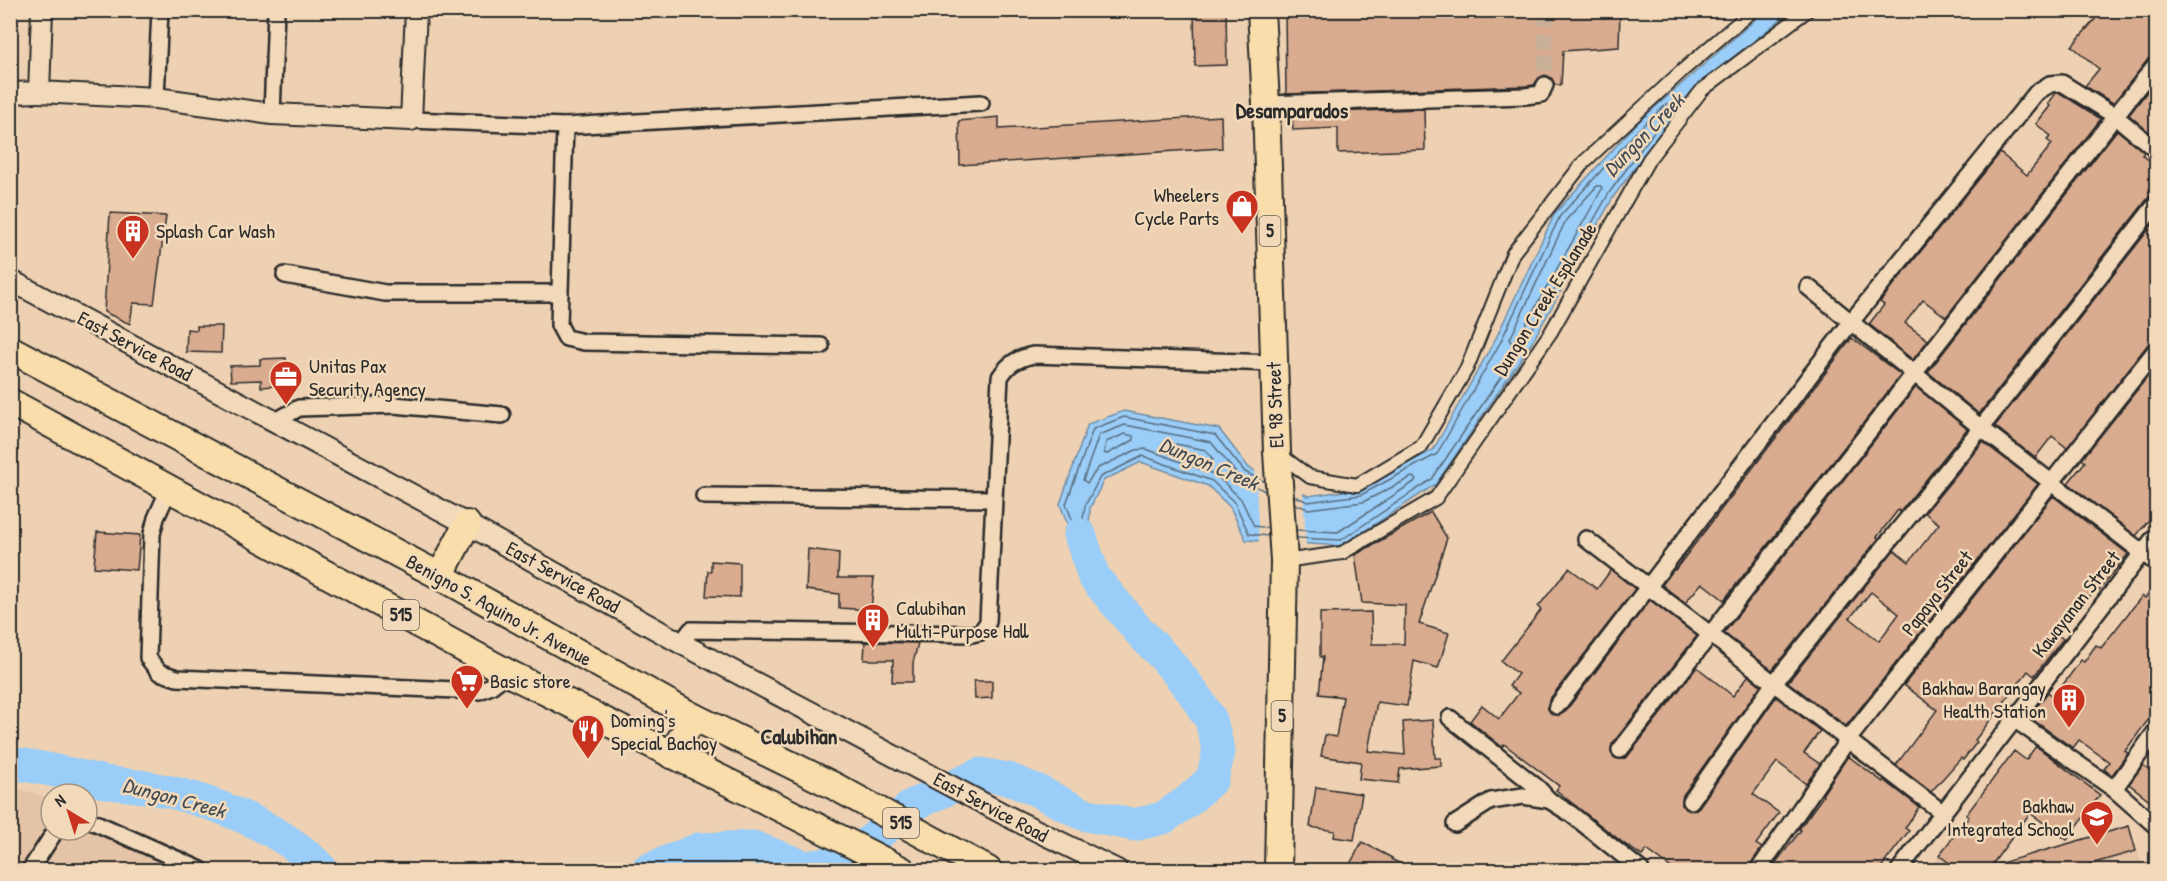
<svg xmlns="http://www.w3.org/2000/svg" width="2167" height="881" viewBox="0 0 2167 881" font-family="'Patrick Hand',sans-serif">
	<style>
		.built { fill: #e4c3a6 }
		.water { fill: #9acdf7; stroke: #6e8ca5; stroke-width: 1.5 }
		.pier { fill: #eed1b2 }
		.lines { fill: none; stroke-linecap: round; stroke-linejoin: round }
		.shore { stroke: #576c7d; stroke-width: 1.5 }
		.river { stroke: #9acdf7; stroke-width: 33 }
		.building { fill: #d9ab8f; stroke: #2b2b2b; stroke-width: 1.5; fill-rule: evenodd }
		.minor-tunnel { stroke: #c7b097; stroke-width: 15; stroke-dasharray: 15 8; stroke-linecap: butt }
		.pedestrian-casing { stroke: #2b2b2b; stroke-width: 16 }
		.minor-casing { stroke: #2b2b2b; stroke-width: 20 }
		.tertiary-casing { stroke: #2b2b2b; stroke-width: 24 }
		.primary-casing { stroke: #2b2b2b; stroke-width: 30 }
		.trunk-casing { stroke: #2b2b2b; stroke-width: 30 }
		.pedestrian { stroke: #f1d9b9; stroke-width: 12 }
		.minor { stroke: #f1d9b9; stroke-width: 15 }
		.tertiary { stroke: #f1d9b9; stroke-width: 20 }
		.primary { stroke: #f9deab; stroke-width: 26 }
		.trunk { stroke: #f9deab; stroke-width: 26 }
		.labels { text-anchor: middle; stroke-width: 5; stroke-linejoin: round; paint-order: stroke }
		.shield { fill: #f1d9b9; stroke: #665f56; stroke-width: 1.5 }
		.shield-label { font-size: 18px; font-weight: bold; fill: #2b2b2b }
		.poi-label { font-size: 20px; fill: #2b2b2b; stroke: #f1d9b9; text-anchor: start }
		.street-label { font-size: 20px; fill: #2b2b2b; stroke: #f1d9b9 }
		.water-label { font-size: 21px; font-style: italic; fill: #414b54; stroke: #f1d9b9 }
		.quarter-label { font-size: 22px; font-weight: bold; fill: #2b2b2b; stroke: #f1d9b9 }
	</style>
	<rect width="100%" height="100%" fill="#eed1b2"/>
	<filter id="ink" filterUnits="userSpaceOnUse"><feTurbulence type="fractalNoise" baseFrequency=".0167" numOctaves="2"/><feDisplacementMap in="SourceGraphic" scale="12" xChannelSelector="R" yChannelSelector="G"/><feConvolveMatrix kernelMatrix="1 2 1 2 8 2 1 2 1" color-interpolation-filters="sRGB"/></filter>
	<g filter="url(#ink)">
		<g class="built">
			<path d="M10,786L51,799V830H87V812L163,841L220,870H11Z"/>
			<path d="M2129,826L2141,863L2117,870H1928L1960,829L1998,864Z"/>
		</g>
		<path class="water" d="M1765,11H1791L1691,92L1614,196L1531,344L1436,484L1342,546L1246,540L1230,507L1208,486L1141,462L1104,480L1090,508L1088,543L1094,577L1071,534L1060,504L1088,424L1124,411L1219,429L1249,468L1308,496L1359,489L1433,450L1495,340L1555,213L1636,124Z"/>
		<path class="pier" d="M1255,467L1303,490L1306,547L1259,544Z"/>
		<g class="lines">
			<g class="shore">
				<path d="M1597,186H1601L1602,189L1519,336L1515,343H1511L1510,339L1566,220Z"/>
				<path d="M1125,434L1133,436L1134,440L1107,454L1104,453L1106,442Z"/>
				<path d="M1176,444L1206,450L1213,460L1209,462L1174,450L1173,446Z"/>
				<path d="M1265,482L1245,472L1215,435L1124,417L1093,429L1066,504L1077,532L1081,533L1085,506L1100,477L1143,456L1212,481L1235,503L1249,534L1268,536"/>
				<path d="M1265,491L1240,478L1211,442L1125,425L1099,435L1083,480L1087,483L1098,468L1136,450L1146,449L1216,475L1241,499L1254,526L1268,528"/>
				<path d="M1294,496L1308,502L1361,495L1437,454L1500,343L1560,216L1640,128L1667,104H1671V108L1609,193L1526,340L1432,479L1341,540L1297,538"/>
				<path d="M1295,504L1308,509L1363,502L1412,477L1416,479L1414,482L1338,532L1296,530"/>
			</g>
			<g class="river">
				<path d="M10,763C43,767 74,775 105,782C120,785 136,785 151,788C206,798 285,828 322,870"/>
				<path d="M647,870L699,849L753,847L805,867L822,865L854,854L913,805L980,774L1008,779L1036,790L1083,814L1134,825L1163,818L1188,801L1212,779L1219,752L1211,720L1192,691L1166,659L1138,630L1094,577L1080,535"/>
			</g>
		</g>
		<g class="building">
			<path d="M1194,10H1226L1227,65L1195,66Z"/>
			<path d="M1285,10H1620L1619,47L1563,51L1561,85H1555L1552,79L1545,75L1539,78L1534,85L1526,86L1286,94Z"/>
			<path d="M2103,10H2135L2143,17L2148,10H2157V50L2113,103L2085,86L2099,69L2072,46Z"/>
			<path d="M2150,88L2157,93L2155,137L2129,115Z"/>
			<path d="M2056,93H2060L2101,119L1946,317L1923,300L1905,323L1928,340L1913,360L1869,324L1884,305L1880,302L2000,153L2027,175L2052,144L2047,140L2051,136L2036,124L2050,106L2048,104Z"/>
			<path d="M1424,109L1425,150L1338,153V128L1293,130L1292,113Z"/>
			<path d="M1221,116L1222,148L960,165L959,121L999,117V129Z"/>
			<path d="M2117,130L2144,152L2142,155L2157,166V194L2148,198L1979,414L1928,372Z"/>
			<path d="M110,213L166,216L154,304L133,303L130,324L104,312Z"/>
			<path d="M2157,219V340L2148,344L2067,448L2052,436L2035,458L1995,426Z"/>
			<path d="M197,326H222L221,353L186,352L187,329L197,330Z"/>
			<path d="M1852,338L1901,375L1724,600L1702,583L1685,603L1662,585L1674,569L1675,570Z"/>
			<path d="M286,358L287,385L261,387V380L231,381L230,366L260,365V359Z"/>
			<path d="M2157,365V510L2136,536L2068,483L2085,462L2082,459Z"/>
			<path d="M1916,387L1967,429L1900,512L1898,510L1877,537L1879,538L1772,670L1724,633Z"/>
			<path d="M1983,442L2038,484L1846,726L1788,682L1894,550L1909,562L1939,524L1925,513ZM1871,592L1899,614L1879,641L1850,618Z"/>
			<path d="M2053,496L2128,554L2099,590L2096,588L2083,606L2081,604L2057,634L2063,639L2034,676L2028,671L1975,740L1977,742L1963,760L1961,758L1931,792L1896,765L1937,710L1904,685Z"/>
			<path d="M1431,512L1447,538L1419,624L1449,633L1438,668L1414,661L1407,706L1377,702L1368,751L1405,755L1403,722L1433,720L1435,758H1441V766L1400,769L1398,783L1359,779L1361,762L1321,756L1325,735L1336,737L1343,697L1319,694L1323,657H1320V613L1371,612L1372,644H1404L1405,605L1362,603L1355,555Z"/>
			<path d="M97,532L140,535L137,570L94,567Z"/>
			<path d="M808,549L839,553L838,578H874L871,610L839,608V594L806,590Z"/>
			<path d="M711,561L740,563V597L706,596L708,571H711Z"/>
			<path d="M1569,568L1597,589L1611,570L1635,589L1549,700L1548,709L1552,714L1560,715L1565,712L1650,600L1697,636L1612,744L1611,753L1615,758L1623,759L1628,756L1697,667L1733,696L1748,676L1761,685L1683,795L1682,805L1686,809L1695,810L1699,807L1776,697L1820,731L1804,753L1820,764L1806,784L1777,762L1753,794L1779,813L1756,844L1762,848L1751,863L1750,870H1674L1647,850L1642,856L1622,842L1572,803L1556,790L1559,786L1504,744L1502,747L1470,721L1482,705L1499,719L1519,693L1509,686L1518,674L1501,661L1541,610L1538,607Z"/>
			<path d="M2157,582V708L2125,751L2128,753L2112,775L2104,769L2109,762L2079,740L2073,748L2029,717L2048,692L2054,697L2081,660L2084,662L2096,645L2101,648L2142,596L2145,598Z"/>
			<path d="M865,642L918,643L913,663V682H892L893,660H864Z"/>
			<path d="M974,681H992V698L975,699Z"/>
			<path d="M2036,746L2100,795L2067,840L2030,813L1991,866L2129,826L2136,851L2070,870H1958L1939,855L1969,817L1966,815L2014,751L2026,760Z"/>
			<path d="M1848,756L1883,782L1884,780L1919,807L1905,828L1909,831L1879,870H1770L1801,830L1799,829L1823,796L1822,795Z"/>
			<path d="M2143,765L2157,776V806L2129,784Z"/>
			<path d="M1316,787L1362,794L1354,840L1334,837L1335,831L1310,827Z"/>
			<path d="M1362,842L1392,858L1391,859L1412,870H1357L1349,866Z"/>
		</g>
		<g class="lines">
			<path class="minor-tunnel" d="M1545,10V85"/>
			<g class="pedestrian-casing">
				<g id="pedestrian">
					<path d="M1279,454L1310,477L1357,485L1421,447L1467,368L1513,253L1583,163L1683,70L1753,10"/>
					<path d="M1284,561L1342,553L1436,498L1551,332L1649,159L1702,90L1808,10"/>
				</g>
			</g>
			<g class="minor-casing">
				<g id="minor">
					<path d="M156,98L160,10"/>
					<path d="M1266,104L1525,96L1541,94L1545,85"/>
					<path d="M272,114L276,10"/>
					<path d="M411,120L565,126L981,103"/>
					<path d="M565,126L559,325L566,338L584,342L821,346"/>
					<path d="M285,275L385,293H560"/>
					<path d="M1808,287L1981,428L2156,563"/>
					<path d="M276,421L299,408L394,405L502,415"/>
					<path d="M169,489L156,518L152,534L148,658L159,672L177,678L479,691L491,686L508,673"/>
					<path d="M704,496L993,499"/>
					<path d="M1586,539L1943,813"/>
					<path d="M684,645L685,638L691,630L972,634L981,632L988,622L1000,377C1009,363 1017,359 1033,355L1274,363"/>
					<path d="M1557,706L1851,322L2037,92L2050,84L2062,83L2115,116L2156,150"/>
					<path d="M1450,718L1538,788L1549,800L1571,814L1641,870"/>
					<path d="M2014,719L2114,789L2156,826"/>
					<path d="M1620,750L2156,64"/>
					<path d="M2114,789L2156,731"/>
					<path d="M1691,801L1774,683L1981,428L2156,204"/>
					<path d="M87,819L201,870"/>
					<path d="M1455,824L1491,801L1523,796L1549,800"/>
					<path d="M1759,869L1847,741L2156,350"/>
					<path d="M30,870L56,830"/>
					<path d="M1899,870L2156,535"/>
				</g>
			</g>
			<g class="tertiary-casing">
				<g id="tertiary">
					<path d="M39,92L156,98L272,114L411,120L416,10"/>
					<path d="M10,93L39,92L42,10"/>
					<path d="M10,280L467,524L684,645L1013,819L1117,870"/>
				</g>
			</g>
			<g class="primary-casing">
				<path id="primary" d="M1261,10L1266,104L1277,452L1284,561L1278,870"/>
			</g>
			<g class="trunk-casing">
				<g id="trunk">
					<path d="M10,349L440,576L694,717L834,786L988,870"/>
					<path d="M10,402L508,673L798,817L902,870"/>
					<path d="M440,576L467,524"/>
					<path d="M671,755L694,717"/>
				</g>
			</g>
			<use href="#pedestrian" class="pedestrian"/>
			<use href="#minor" class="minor"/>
			<use href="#tertiary" class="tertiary"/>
			<use href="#primary" class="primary"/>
			<use href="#trunk" class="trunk"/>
		</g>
	</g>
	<defs>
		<g id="shop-pin" transform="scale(1.725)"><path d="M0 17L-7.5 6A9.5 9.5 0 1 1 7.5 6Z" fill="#c8321e" stroke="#f1d9b9"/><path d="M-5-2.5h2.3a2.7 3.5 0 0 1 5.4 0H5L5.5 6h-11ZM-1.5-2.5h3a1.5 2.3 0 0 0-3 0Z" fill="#fff"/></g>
		<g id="building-pin" transform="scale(1.725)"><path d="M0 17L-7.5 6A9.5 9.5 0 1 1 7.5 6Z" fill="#c8321e" stroke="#f1d9b9"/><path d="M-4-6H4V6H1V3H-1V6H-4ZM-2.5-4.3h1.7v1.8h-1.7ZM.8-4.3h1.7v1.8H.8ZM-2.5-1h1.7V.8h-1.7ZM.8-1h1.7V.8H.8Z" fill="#fff"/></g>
		<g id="office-pin" transform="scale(1.725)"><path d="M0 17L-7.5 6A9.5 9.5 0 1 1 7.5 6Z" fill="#c8321e" stroke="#f1d9b9"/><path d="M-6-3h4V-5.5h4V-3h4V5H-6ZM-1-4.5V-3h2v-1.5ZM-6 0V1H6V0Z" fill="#fff"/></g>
		<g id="supermarket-pin" transform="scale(1.725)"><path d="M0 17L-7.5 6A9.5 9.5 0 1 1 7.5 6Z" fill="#c8321e" stroke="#f1d9b9"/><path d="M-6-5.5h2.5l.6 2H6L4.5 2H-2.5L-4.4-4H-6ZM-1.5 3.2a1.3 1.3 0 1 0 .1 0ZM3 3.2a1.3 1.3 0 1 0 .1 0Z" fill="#fff"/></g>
		<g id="restaurant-pin" transform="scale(1.725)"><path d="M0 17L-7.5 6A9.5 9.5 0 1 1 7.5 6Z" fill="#c8321e" stroke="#f1d9b9"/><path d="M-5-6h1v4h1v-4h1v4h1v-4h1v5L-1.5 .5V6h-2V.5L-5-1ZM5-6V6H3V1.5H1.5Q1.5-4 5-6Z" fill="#fff"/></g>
		<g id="school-pin" transform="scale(1.725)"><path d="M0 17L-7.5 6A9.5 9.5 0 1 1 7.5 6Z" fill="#c8321e" stroke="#f1d9b9"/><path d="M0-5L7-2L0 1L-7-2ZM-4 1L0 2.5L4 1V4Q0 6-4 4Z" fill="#fff"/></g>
	</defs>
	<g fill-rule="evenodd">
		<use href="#shop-pin" x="1242" y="206"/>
		<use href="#building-pin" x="133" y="231"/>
		<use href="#office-pin" x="286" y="377"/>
		<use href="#building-pin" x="873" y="620"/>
		<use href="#supermarket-pin" x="467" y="681"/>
		<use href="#building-pin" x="2069" y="700"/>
		<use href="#restaurant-pin" x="588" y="731"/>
		<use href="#school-pin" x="2097" y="817"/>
	</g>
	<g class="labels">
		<g class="shield">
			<rect x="1259.5" y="216" width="21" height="30" rx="4.5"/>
			<rect x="383" y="600" width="36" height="30" rx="4.5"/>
			<rect x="1271.5" y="701" width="21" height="30" rx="4.5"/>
			<rect x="883" y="808" width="36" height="30" rx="4.5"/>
		</g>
		<g class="shield-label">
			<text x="1270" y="237">5</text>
			<text x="401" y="621">515</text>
			<text x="1282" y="722">5</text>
			<text x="901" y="829">515</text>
		</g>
		<g class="poi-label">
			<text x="1219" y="202" text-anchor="end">Wheelers<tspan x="1219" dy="23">Cycle Parts</tspan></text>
			<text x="156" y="238">Splash Car Wash</text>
			<text x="309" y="373">Unitas Pax<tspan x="309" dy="23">Security Agency</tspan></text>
			<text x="896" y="615">Calubihan<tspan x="896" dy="23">Multi-Purpose Hall</tspan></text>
			<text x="490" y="688">Basic store</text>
			<text x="2046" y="695" text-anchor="end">Bakhaw Barangay<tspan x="2046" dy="23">Health Station</tspan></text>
			<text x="611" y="727">Doming's<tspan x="611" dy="23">Special Bachoy</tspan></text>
			<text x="2074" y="813" text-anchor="end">Bakhaw<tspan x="2074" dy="23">Integrated School</tspan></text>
		</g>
		<g class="street-label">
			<text transform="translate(1545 299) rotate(-58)" y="7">Dungon Creek Esplanade</text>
			<text transform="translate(135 346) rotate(28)" y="7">East Service Road</text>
			<text transform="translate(1275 405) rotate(-92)" y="7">El 98 Street</text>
			<text transform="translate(563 577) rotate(29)" y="7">East Service Road</text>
			<text transform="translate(1937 593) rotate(-52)" y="7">Papaya Street</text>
			<text transform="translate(2076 604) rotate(-52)" y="7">Kawayanan Street</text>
			<text transform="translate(499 610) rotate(29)" y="7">Benigno S. Aquino Jr. Avenue</text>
			<text transform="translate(991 807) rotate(28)" y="7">East Service Road</text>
		</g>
		<g class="water-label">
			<text transform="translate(1644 135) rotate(-46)" y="7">Dungon Creek</text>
			<text transform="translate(1209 464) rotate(23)" y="7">Dungon Creek</text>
			<text transform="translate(174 798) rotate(15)" y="7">Dungon Creek</text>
		</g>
		<g class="quarter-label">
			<text x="1292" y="118">Desamparados</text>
			<text x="799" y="744">Calubihan</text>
		</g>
	</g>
	<rect width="2167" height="881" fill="none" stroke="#f1d9b9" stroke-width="36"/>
	<rect x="18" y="18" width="2131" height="845" fill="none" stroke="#2b2b2b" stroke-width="2" filter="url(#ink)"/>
	<g transform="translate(69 812) rotate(322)"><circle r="28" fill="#f1d9b9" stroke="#a29380" stroke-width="1.5"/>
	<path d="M0-4.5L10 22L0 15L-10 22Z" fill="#c8321e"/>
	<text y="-9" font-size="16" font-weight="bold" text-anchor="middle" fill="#2b2b2b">N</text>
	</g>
</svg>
